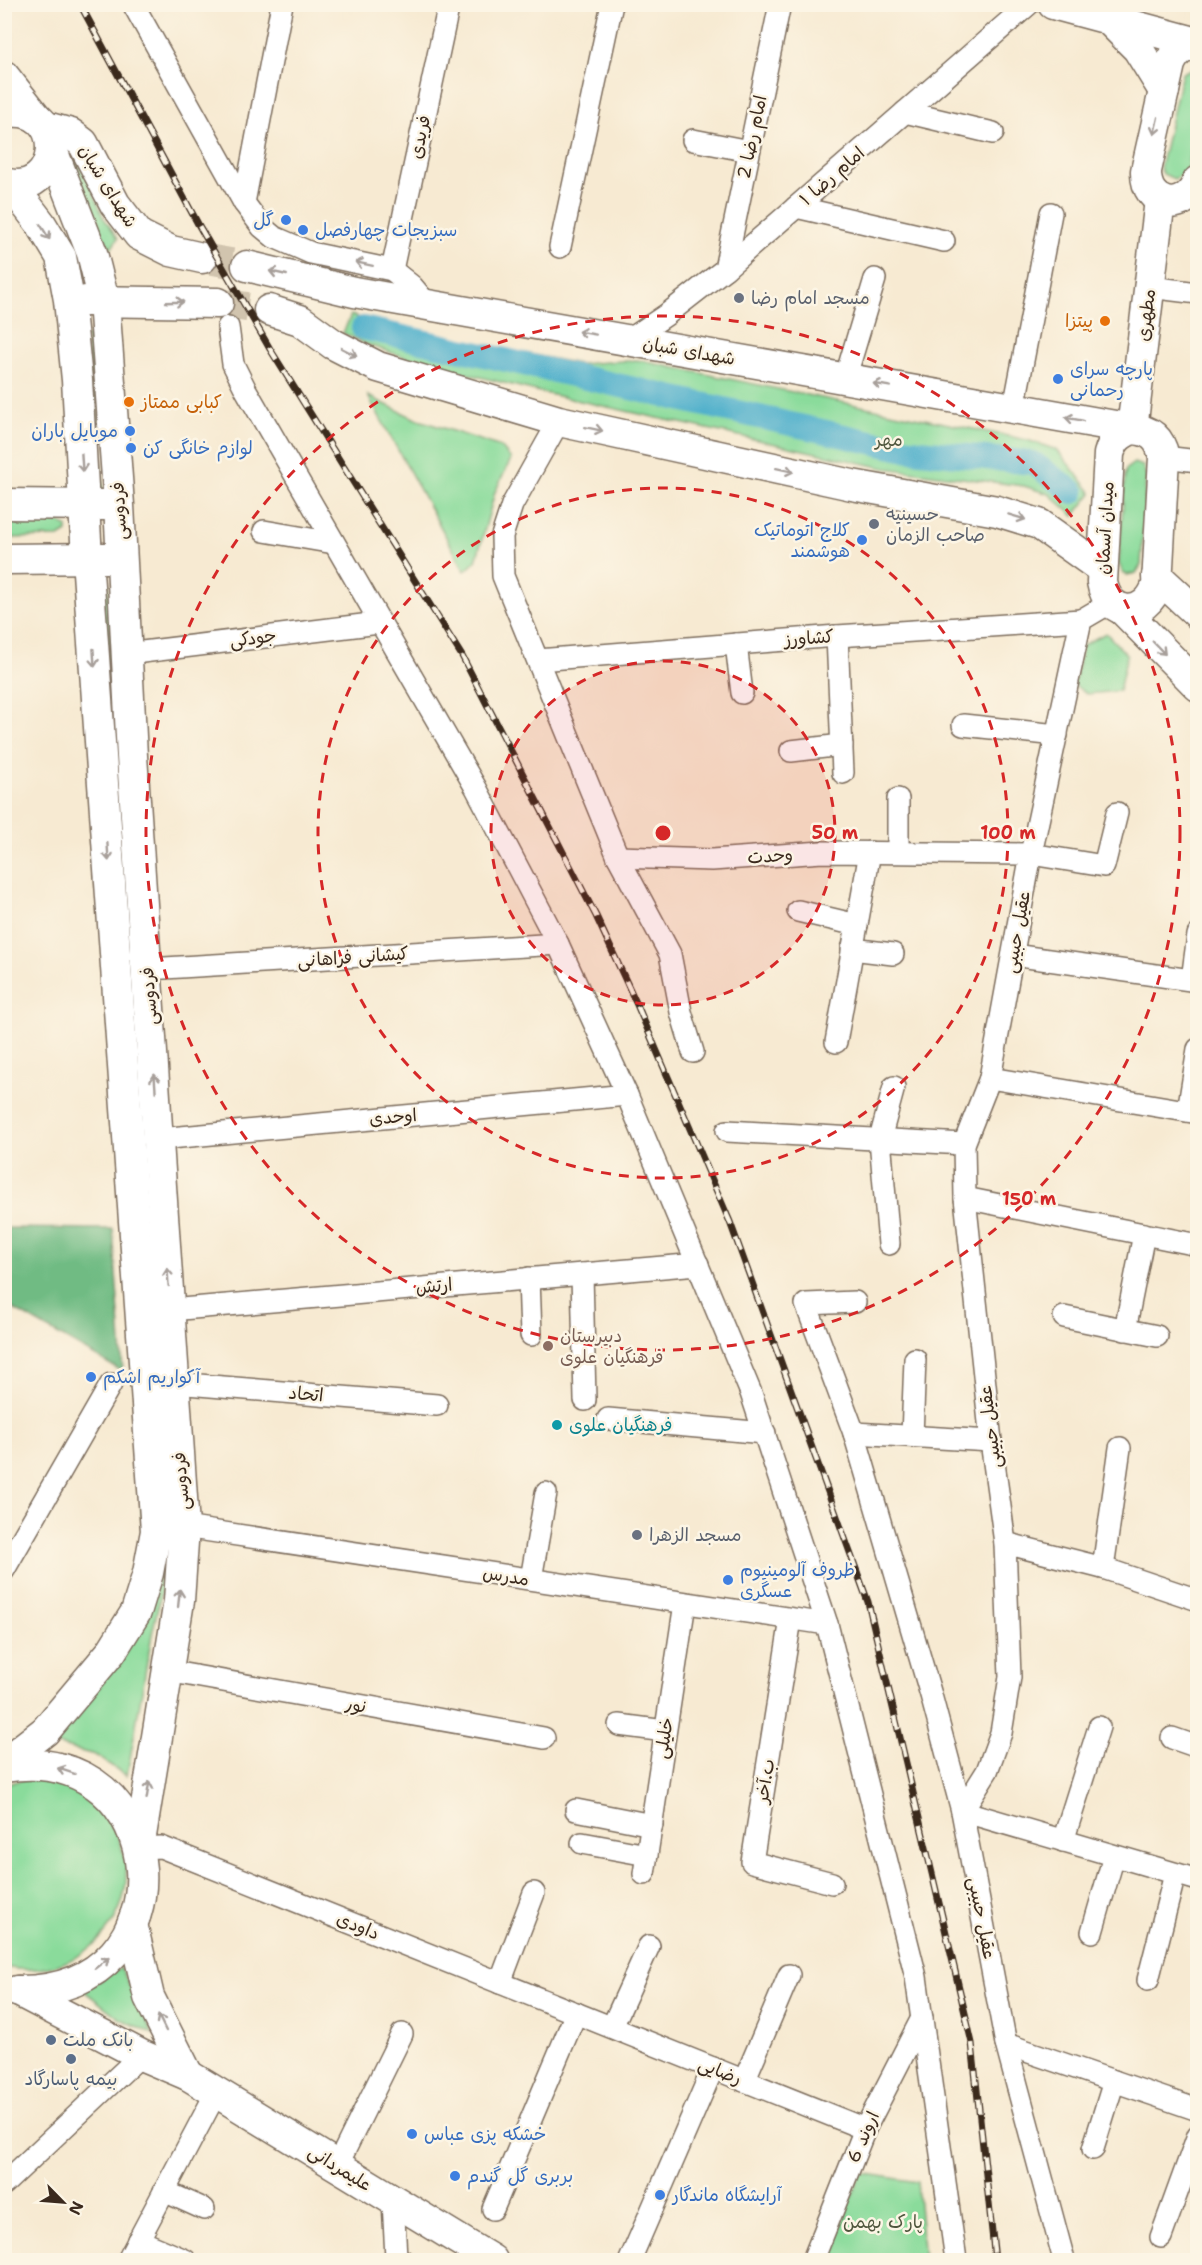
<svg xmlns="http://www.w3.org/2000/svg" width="1202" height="2265" viewBox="0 0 1202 2265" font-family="'Shantell Sans','Playpen Sans Arabic',sans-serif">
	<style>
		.green { fill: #8adb9b; stroke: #62825c; stroke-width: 1.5 }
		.forest { fill: #6fbb83; stroke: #557250; stroke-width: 1.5 }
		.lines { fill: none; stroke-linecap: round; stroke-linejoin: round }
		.canal { stroke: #4aadca; stroke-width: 24 }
		.secondary-tunnel { stroke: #d1c4ae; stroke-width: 30; stroke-dasharray: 30 15; stroke-linecap: butt }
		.street-casing { stroke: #7d6d5d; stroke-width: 24 }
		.secondary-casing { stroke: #7d6d5d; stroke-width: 33 }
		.street { stroke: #fff; stroke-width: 21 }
		.secondary { stroke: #fff; stroke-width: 30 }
		.rail-casing { stroke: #3b2a1e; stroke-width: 7 }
		.rail { stroke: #fcf5e5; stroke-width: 4.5; stroke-dasharray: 14; stroke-linecap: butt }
		.oneway { stroke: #a79f9a }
		.ring { fill: none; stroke: #d62828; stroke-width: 3; stroke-dasharray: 10 8 }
		.shop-dot { fill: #3f7fe0; stroke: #fcf5e5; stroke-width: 2 }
		.worship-dot { fill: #6b7280; stroke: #fcf5e5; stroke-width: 2 }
		.food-dot { fill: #e8710a; stroke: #fcf5e5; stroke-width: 2 }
		.education-dot { fill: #8d6e63; stroke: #fcf5e5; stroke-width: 2 }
		.culture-dot { fill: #0f9aa8; stroke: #fcf5e5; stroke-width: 2 }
		.service-dot { fill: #5c6f8a; stroke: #fcf5e5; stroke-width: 2 }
		.labels { text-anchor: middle; stroke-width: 5; stroke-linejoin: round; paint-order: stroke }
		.street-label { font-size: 18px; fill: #3b2a1e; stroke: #fcf5e5 }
		.shop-label { font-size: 18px; fill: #366cbe; stroke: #fcf5e5; text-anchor: start }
		.worship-label { font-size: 18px; fill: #5b616d; stroke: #fcf5e5; text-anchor: start }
		.food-label { font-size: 18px; fill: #c56008; stroke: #fcf5e5; text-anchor: end }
		.park-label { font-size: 18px; fill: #4f563d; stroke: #fcf5e5 }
		.education-label { font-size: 18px; fill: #785e54; stroke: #fcf5e5; text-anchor: start }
		.culture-label { font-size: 18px; fill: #0d838f; stroke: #fcf5e5; text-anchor: start }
		.service-label { font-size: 18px; fill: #4e5e75; stroke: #fcf5e5; text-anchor: start }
		.centre { fill: #d62828; stroke: #fcf5e5; stroke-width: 3 }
		.ring-label { font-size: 18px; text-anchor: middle; font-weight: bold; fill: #d62828; stroke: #fcf5e5; stroke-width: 5; stroke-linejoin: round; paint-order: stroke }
	</style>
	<rect width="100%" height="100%" fill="#fcf5e5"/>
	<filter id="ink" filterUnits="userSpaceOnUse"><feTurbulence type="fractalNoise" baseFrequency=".0167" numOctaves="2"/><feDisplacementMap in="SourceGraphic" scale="12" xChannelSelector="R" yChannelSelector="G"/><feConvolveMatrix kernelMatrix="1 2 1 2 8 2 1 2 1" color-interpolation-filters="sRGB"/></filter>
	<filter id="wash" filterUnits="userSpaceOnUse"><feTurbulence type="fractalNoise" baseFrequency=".008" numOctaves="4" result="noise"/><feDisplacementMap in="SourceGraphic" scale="24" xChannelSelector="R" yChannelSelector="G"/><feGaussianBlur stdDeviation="1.35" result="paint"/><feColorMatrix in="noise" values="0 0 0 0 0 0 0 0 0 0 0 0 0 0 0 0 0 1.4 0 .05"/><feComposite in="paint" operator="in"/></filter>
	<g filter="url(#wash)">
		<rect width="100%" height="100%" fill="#f7ead2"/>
		<g class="green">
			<path d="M1193,68L1197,69V124L1187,168L1185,174L1174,179L1163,174L1160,168L1182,73Z"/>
			<path d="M70,150L90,183L103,217L118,238L111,249L86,209L67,155Z"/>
			<path d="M351,315L371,322L579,364L637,360L1027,440L1057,450L1092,493L1074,516L1049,494L1024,486L884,468L544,393L420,362L365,344L343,333Z"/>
			<path d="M90,335L93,336L103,492L98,493L87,336Z"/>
			<path d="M368,396L416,419L501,447L511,459L495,492L476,561L465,571Z"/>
			<path d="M1134,463L1143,466L1146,475L1141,565L1136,573L1127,575L1123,573L1119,563L1125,474L1126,469Z"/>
			<path d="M5,522H59L67,527V532L59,537L5,538Z"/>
			<path d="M104,574L108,582L172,1545L152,1634L127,1776L95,1755L54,1744L137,1631L146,1611L100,581Z"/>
			<path d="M1106,633L1127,655L1119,691L1087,694L1074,685L1083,645Z"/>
			<path d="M26,1779C46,1781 66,1783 83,1795C96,1803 106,1816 113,1828C156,1903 86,1985 5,1967V1784Z"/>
			<path d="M121,1968L153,2034L119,2018L83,1990Z"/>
			<path d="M861,2173L917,2182L924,2260H827Z"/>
		</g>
		<path class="forest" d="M5,1228L113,1229L123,1372L5,1304Z"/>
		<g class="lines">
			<path class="canal" d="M363,328L902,449L1033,463L1073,492"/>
		</g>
	</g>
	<g filter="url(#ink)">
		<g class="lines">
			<g class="secondary-tunnel">
				<path d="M202,258L247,266"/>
				<path d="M218,303L269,310"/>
			</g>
			<g class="street-casing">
				<g id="street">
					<path d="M133,4L244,203L262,227L274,237L311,253L392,270L412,286L428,305"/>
					<path d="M905,112L993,133"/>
					<path d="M693,140L749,151"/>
					<path d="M244,203L282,4"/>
					<path d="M796,207L944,241"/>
					<path d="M560,247L612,4"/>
					<path d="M725,269L780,4"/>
					<path d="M392,270L449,4"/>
					<path d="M1149,287L1198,293"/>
					<path d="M228,327L233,364L246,390L476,788L558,944L627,1095L751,1393L827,1624L916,1977L956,2260"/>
					<path d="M629,340L666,315L725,269L1029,4"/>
					<path d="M845,379L875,279"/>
					<path d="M1014,408L1051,213"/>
					<path d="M559,421L512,505L502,536L503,576L618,857L670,954L681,1012L693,1052"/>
					<path d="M1164,457L1198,461"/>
					<path d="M264,531L334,543"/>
					<path d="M837,636L843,773"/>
					<path d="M736,644L742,693"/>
					<path d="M126,654L379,623"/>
					<path d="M538,660L837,636L1081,620"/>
					<path d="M963,725L1057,735"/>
					<path d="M791,751L842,745"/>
					<path d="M898,852V799"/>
					<path d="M618,857L712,860L822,852L1031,854L1104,866L1117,813"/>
					<path d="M798,911L857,925"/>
					<path d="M852,949L893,954"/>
					<path d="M1013,955L1198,981"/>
					<path d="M148,969L558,944"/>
					<path d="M1192,980L1198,935"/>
					<path d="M836,1042L870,852"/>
					<path d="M990,1078L1198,1113"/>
					<path d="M1188,1111L1198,1049"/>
					<path d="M727,1131L964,1144"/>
					<path d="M159,1139L627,1095"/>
					<path d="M965,1198L1198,1245"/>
					<path d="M889,1244L880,1139L894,1087"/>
					<path d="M582,1274L585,1400"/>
					<path d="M529,1278L531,1335"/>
					<path d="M855,1302L806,1304L854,1433L931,1695L962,1811L1198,1880"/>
					<path d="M170,1310L698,1264"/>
					<path d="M1064,1317L1157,1336"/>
					<path d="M1125,1330L1144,1234"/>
					<path d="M175,1383L437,1405"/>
					<path d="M608,1419L765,1433"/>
					<path d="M854,1433L991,1441"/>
					<path d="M912,1436L915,1359"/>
					<path d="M184,1527L827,1624"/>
					<path d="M1005,1543L1103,1568L1198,1600"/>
					<path d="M1103,1568L1120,1448"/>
					<path d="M4,1570L111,1384"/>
					<path d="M531,1579L546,1493"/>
					<path d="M791,1619L752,1862L832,1883"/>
					<path d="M167,1671L544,1738"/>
					<path d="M619,1725L665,1731"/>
					<path d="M1172,1738L1198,1747"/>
					<path d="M576,1810L652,1825"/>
					<path d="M1063,1841L1099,1727"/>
					<path d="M582,1843L647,1855"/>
					<path d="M139,1848L161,1847L865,2129"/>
					<path d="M644,1874L685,1603"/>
					<path d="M1092,1932L1114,1856"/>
					<path d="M1148,1980L1175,1874"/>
					<path d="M500,1983L534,1893"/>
					<path d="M612,2027L649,1946"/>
					<path d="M1006,2044L1198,2110"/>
					<path d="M744,2081L789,1975"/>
					<path d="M1093,2149L1114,2081"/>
					<path d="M337,2166L402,2034"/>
					<path d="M4,2184L141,2055"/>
					<path d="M164,2191L204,2209"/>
					<path d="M393,2201L396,2257L402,2260"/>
					<path d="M493,2209L576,2013"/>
					<path d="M1161,2237L1198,2135"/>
					<path d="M138,2240L185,2260"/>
					<path d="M128,2260L216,2093"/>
					<path d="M630,2260L713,2068"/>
					<path d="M813,2260L865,2129L922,2018"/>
					<path d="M1064,2260L1006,2044L962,1811L987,1771L1001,1733L1010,1677L1005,1543L991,1441L965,1198L964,1144L990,1078L1031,854L1081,620L1110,603"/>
				</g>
			</g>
			<g class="secondary-casing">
				<g id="secondary">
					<path d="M1053,4L1198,43"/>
					<path d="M1108,19L1138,49L1164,91"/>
					<path d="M1198,45C1183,46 1176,51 1170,64L1146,171C1145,207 1185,215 1198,181"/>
					<path d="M4,76L37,118"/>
					<path d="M4,113C71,100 62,200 4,183"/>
					<path d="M46,127L71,134L83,143L115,204L139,235L171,251L202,258"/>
					<path d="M52,150L92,253L104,301L119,505L132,756L184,1527L179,1601L139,1848"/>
					<path d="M247,266L354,292L1132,429L1160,200"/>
					<path d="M86,301L218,303"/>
					<path d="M269,310L300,320L333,344L378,367L559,421L852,485L997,511L1039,524L1102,569"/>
					<path d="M1132,429C1151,430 1160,438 1164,457L1157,585C1146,619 1108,618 1102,582L1109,454C1113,440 1119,434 1132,429Z"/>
					<path d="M4,504L104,505"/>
					<path d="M4,559L106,558"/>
					<path d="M1157,576L1198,614"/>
					<path d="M1122,609L1198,686"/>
					<path d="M4,1763L45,1731L111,1652L136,1612L148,1573L156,1531L87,558L77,380L69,300L61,257L41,224L11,185"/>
					<path d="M4,1767C174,1738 195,1994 17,1991"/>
					<path d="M135,1916L132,1924L149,1997L188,2075"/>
					<path d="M18,1991L141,2055L188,2075L492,2260"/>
				</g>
			</g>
			<use href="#street" class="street"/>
			<use href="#secondary" class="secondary"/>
			<g class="rail-casing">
				<path id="rail" d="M80,4L198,224L270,349L462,656L596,916L638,1007L730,1222L868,1602L972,2043L995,2260"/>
			</g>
			<use href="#rail" class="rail"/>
		</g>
		<defs><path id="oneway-shaft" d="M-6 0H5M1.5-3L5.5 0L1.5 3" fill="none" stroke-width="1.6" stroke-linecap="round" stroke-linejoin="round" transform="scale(1.5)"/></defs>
		<g class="oneway">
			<use href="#oneway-shaft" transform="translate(1156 126) rotate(103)"/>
			<use href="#oneway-shaft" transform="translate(45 232) rotate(58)"/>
			<use href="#oneway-shaft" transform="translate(364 264) rotate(-168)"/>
			<use href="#oneway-shaft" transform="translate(278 273) rotate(-167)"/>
			<use href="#oneway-shaft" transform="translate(175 302) rotate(-2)"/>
			<use href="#oneway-shaft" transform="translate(587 333) rotate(-170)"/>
			<use href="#oneway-shaft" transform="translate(349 352) rotate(27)"/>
			<use href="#oneway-shaft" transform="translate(882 385) rotate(-170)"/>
			<use href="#oneway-shaft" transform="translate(1074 419) rotate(-170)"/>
			<use href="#oneway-shaft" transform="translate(594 429) rotate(12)"/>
			<use href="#oneway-shaft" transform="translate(82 463) rotate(86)"/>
			<use href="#oneway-shaft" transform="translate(785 470) rotate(12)"/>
			<use href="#oneway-shaft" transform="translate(1017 517) rotate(17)"/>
			<use href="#oneway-shaft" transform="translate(1159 648) rotate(46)"/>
			<use href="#oneway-shaft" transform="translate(94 658) rotate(86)"/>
			<use href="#oneway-shaft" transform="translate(108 852) rotate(86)"/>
			<use href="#oneway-shaft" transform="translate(155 1083) rotate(-94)"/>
			<use href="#oneway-shaft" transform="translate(168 1277) rotate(-94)"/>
			<use href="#oneway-shaft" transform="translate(179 1598) rotate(-84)"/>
			<use href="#oneway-shaft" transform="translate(66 1771) rotate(-162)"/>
			<use href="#oneway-shaft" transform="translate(148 1790) rotate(-81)"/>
			<use href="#oneway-shaft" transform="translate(102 1963) rotate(-38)"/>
			<use href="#oneway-shaft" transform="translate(162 2023) rotate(-116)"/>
		</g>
	</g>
	<circle cx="663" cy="833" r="172" fill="#d62828" fill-opacity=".12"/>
	<g class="ring">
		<circle cx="663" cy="833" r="172"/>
		<circle cx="663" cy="833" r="345"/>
		<circle cx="663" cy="833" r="517"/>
	</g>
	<g class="shop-dot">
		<circle cx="286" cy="220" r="6"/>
		<circle cx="303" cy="230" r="6"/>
		<circle cx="1058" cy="379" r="6"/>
		<circle cx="130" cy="431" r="6"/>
		<circle cx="131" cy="448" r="6"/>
		<circle cx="862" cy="540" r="6"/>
		<circle cx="91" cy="1377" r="6"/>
		<circle cx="728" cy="1580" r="6"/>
		<circle cx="412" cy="2134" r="6"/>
		<circle cx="455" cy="2176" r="6"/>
		<circle cx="660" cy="2195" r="6"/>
	</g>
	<g class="worship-dot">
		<circle cx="739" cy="298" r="6"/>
		<circle cx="874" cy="524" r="6"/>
		<circle cx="637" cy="1535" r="6"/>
	</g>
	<g class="food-dot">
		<circle cx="1105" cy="321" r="6"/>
		<circle cx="129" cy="402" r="6"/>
	</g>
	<circle class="education-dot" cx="548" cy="1346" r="6"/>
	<circle class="culture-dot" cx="557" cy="1425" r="6"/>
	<g class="service-dot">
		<circle cx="51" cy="2040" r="6"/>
		<circle cx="71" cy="2059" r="6"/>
	</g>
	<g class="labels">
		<g class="street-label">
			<text transform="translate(420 137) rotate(-78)" y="6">فریدی</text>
			<text transform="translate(752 137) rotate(-78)" y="6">امام رضا 2</text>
			<text transform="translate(832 176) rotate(-41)" y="6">امام رضا ۱</text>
			<text transform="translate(108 186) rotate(58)" y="6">شهدای شبان</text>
			<text transform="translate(1146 315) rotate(-83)" y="6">مطهری</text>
			<text transform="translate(689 351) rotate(10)" y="6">شهدای شبان</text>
			<text transform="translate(119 511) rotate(-93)" y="6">فردوسی</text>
			<text transform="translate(1105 528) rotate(-87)" y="6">میدان آسمان</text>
			<text transform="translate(253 638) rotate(-7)" y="6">جودکی</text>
			<text transform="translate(809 638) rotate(-4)" y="6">کشاورز</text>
			<text transform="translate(770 856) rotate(-4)" y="6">وحدت</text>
			<text transform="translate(1017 932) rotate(-80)" y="6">عقیل حبیبی</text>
			<text transform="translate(353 957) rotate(-4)" y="6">کیشانی فراهانی</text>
			<text transform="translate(149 996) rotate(-94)" y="6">فردوسی</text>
			<text transform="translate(393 1117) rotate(-5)" y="6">اوحدی</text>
			<text transform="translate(434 1286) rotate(-5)" y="6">ارتش</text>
			<text transform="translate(306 1394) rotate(5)" y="6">اتحاد</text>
			<text transform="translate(990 1427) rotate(-97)" y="6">عقیل حبیبی</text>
			<text transform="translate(181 1481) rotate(-94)" y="6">فردوسی</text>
			<text transform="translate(506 1576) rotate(9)" y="6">مدرس</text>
			<text transform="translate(356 1705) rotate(10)" y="6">نور</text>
			<text transform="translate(664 1738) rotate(-81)" y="6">خلیلی</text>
			<text transform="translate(765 1781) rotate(-81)" y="6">ب.آخر</text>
			<text transform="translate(982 1918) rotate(79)" y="6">عقیل حبیبی</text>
			<text transform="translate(358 1926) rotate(22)" y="6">داودی</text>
			<text transform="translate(720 2071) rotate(22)" y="6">رضایی</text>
			<text transform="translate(863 2137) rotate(-66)" y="6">اروند 6</text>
			<text transform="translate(340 2168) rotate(32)" y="6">علیمردانی</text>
		</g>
		<g class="shop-label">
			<text x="274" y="226" text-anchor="end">گل</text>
			<text x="315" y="236">سبزیجات چهارفصل</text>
			<text x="1070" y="375">پارچه سرای<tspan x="1070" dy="21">رحمانی</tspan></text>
			<text x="118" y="437" text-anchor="end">موبایل باران</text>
			<text x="143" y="454">لوازم خانگی کن</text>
			<text x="850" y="536" text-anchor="end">کلاج اتوماتیک<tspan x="850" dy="21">هوشمند</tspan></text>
			<text x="103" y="1383">آکواریم اشکم</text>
			<text x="740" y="1576">ظروف آلومینیوم<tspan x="740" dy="21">عسگری</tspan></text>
			<text x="424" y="2140">خشکه پزی عباس</text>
			<text x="467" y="2182">بربری گل گندم</text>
			<text x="672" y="2201">آرایشگاه ماندگار</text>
		</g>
		<g class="worship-label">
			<text x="751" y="304">مسجد امام رضا</text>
			<text x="886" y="520">حسینیه<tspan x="886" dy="21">صاحب الزمان</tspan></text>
			<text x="649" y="1541">مسجد الزهرا</text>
		</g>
		<g class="food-label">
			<text x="1093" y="327">پیتزا</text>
			<text x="141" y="408" text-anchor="start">کبابی ممتاز</text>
		</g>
		<g class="park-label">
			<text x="889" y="446">مهر</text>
			<text x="883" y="2228">پارک بهمن</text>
		</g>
		<g class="education-label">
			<text x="560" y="1342">دبیرستان<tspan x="560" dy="21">فرهنگیان علوی</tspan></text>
		</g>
		<g class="culture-label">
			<text x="569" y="1431">فرهنگیان علوی</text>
		</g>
		<g class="service-label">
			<text x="63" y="2046">بانک ملت</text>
			<text x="71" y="2085" text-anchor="middle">بیمه پاسارگاد</text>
		</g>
	</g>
	<circle cx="663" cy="833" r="9" class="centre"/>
	<g class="ring-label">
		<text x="835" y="839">50 m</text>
		<text x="1008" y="839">100 m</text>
		<text x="1029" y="1205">150 m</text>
	</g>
	<rect width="1202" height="2265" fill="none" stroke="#fcf5e5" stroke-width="24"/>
	<g transform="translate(63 2202) rotate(115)" stroke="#fcf5e5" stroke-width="4.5" paint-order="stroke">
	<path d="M0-4.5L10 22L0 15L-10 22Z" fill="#3b2a1e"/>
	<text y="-9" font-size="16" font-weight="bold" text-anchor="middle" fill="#3b2a1e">N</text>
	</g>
</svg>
